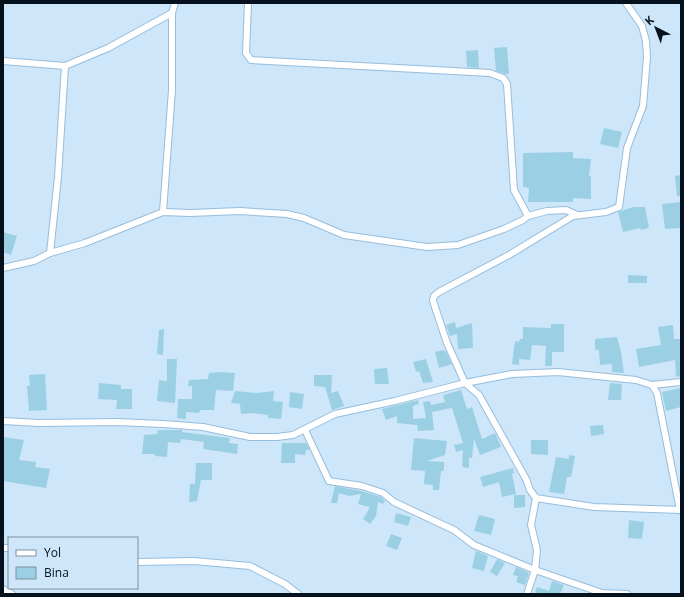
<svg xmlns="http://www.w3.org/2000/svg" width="684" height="597" viewBox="0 0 684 597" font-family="'Open Sans',sans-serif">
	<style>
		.building { fill: #9bd0e4 }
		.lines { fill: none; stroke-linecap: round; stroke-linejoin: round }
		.street-casing { stroke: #96bddc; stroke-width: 8 }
		.street { stroke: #fff; stroke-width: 6 }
	</style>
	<rect width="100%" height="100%" fill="#cee6f9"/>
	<g class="building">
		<path d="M507,47L509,74H505L496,71L494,48Z"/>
		<path d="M478,50L479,68L467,67L466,51Z"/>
		<path d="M604,128L622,132L618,148L600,144Z"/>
		<path d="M573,152V158L591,159L589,176H591V199L573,198V202H528L529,188L523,187V153Z"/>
		<path d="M681,175V196H677L675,176Z"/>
		<path d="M681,202V228L665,229L662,204Z"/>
		<path d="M633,207H645L649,228L641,230L640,228L623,232L618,212Z"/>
		<path d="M3,232L17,236L11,255L3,252Z"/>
		<path d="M628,275L647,276V283H628Z"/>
		<path d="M455,322L456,328L472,323L473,348L458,349L457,334L450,336L446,325Z"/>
		<path d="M551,324H564V352H552V366H545L546,346L532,345L530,360L519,359V365L512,364L515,341L519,342L520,339H523V327L551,328Z"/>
		<path d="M673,325L674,339H681V376L676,377L675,360L639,367L636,349L661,345L658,327Z"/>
		<path d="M164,329L163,355L157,354L159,330Z"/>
		<path d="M617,337L621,352L624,373L612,372V364L600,365L599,350H595V339Z"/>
		<path d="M443,350L446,352L452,364L439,368L435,352Z"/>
		<path d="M167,359H177L175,403L157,401L159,380L167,381Z"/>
		<path d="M426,359L433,382L423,383L419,371L416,372L413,362Z"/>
		<path d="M387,368L389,384H375L374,369Z"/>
		<path d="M222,372L235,373L233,391L216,390L214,410H200L199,413L186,412V419L177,418L178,399H192V386H188L189,380L208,379L209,373Z"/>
		<path d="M45,374L47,410L29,411L27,386H30L29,375Z"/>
		<path d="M314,375H332L331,393L338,391L344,406L332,410L325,387L314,386Z"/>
		<path d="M99,383L121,385V389H132V409H116L117,400L98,399Z"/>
		<path d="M610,383L622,384L621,400H608Z"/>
		<path d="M681,388V407L666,411L662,392Z"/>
		<path d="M461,390L467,409L472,407L482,439L495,433L501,447L480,455L474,439L472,458H469V468L462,467L463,450L456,452L454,445L463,443L452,408L432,412L434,430L418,431L417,425L397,423V416L386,420L382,409L418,400L419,404L413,406V419L426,418L423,402L430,401L431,405L445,402L443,395Z"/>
		<path d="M235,391L257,393L274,391L273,401L283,402L281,419L268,418V415L253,413L241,414L240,404L231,403Z"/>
		<path d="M290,392L304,394L302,409L289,407Z"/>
		<path d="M603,425L604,434L591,436L590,426Z"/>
		<path d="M158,430H182V432L230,438L229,443L238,444L237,454L203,449L204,442L181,439L180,443L168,442L167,457L155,456V454H142L144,435L157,434Z"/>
		<path d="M3,437L24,440L19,460L36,462L35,467L50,469L46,488L3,481L4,448Z"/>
		<path d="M414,438L447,441L445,455L427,461L444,462V471H441L439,490H433V485L424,484L425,471L411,470Z"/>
		<path d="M531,440H548V455L531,454Z"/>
		<path d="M282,443H306L310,450H306L305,455L295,454V463H281Z"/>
		<path d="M569,455L575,456L571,477H567L564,494L549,492L556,457L569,459Z"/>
		<path d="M196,463H212V480H201L197,501L189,502L190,484H195Z"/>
		<path d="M513,468L514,473L512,474L516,494L502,497L499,482L483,487L480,477Z"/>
		<path d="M335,486L361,491L381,497L385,501L383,504L378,502L376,516L370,524L363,519L370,507L358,504L361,494L349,496L339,493L337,503H331Z"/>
		<path d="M514,495H525V507L514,508Z"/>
		<path d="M396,513L411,517L408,526L394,522Z"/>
		<path d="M479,515L495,519L491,535L474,531Z"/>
		<path d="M629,520L644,522L642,539L628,538Z"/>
		<path d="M391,534L402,538L397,550L386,546Z"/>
		<path d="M476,551L488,556L484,571L472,568Z"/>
		<path d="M497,559L505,563L497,576L490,572Z"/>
		<path d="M516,567L529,573L525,585L516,582L518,576L513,575Z"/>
		<path d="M552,581L564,585L560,594H540L535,592L537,587L549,591Z"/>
	</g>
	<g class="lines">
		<g class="street-casing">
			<g id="street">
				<path d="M248,3L246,53L251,60L490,73L503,78L507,84L514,190L528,216"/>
				<path d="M626,3L642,26L646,41L647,57L643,106L627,148L619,207L606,212L573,216L509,255L439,292L434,296L433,301L447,343L465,383L479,395L526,479L530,490L536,498L594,507L681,510"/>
				<path d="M3,61L65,66L108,48L172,13"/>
				<path d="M163,212L172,90V13L175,3"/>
				<path d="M50,253L58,177L65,66"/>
				<path d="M3,268L34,261L50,253L85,243L163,212L190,213L240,211L287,214L304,218L344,235L427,247L458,245L504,229L523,220L528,216L547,211L566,210L577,215"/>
				<path d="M652,385L657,393L680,510"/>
				<path d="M3,421L39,423L117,422L163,424L203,427L250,437H277L293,435L335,414L395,401L465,383L512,374L558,372L636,380L652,385L681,382"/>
				<path d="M305,430L329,481L362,486L383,493L394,502L454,530L474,545L535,570L602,593L627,594"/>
				<path d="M3,548H9"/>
				<path d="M137,562L194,561L250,566L285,584L298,594"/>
				<path d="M3,589L12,594"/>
				<path d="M527,594L535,570L537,550L531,525L536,498"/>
			</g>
		</g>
		<use href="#street" class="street"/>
	</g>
	<rect width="684" height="597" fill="none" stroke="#05121d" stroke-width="8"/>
	<rect x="8" y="537" width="130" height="52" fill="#cee6f9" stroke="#7e91a1"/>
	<rect x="16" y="550" width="20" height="6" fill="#ffffff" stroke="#7e91a1"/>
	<text x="44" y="557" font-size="12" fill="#05121d">Yol</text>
	<rect x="16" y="567" width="20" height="12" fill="#9bd0e4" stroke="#7e91a1"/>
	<text x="44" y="577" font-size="12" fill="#05121d">Bina</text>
	<g transform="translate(656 28) rotate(318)" stroke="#cee6f9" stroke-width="3" paint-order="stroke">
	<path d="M0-3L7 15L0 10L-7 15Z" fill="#05121d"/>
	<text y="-6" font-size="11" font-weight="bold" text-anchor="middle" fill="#05121d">K</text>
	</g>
</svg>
